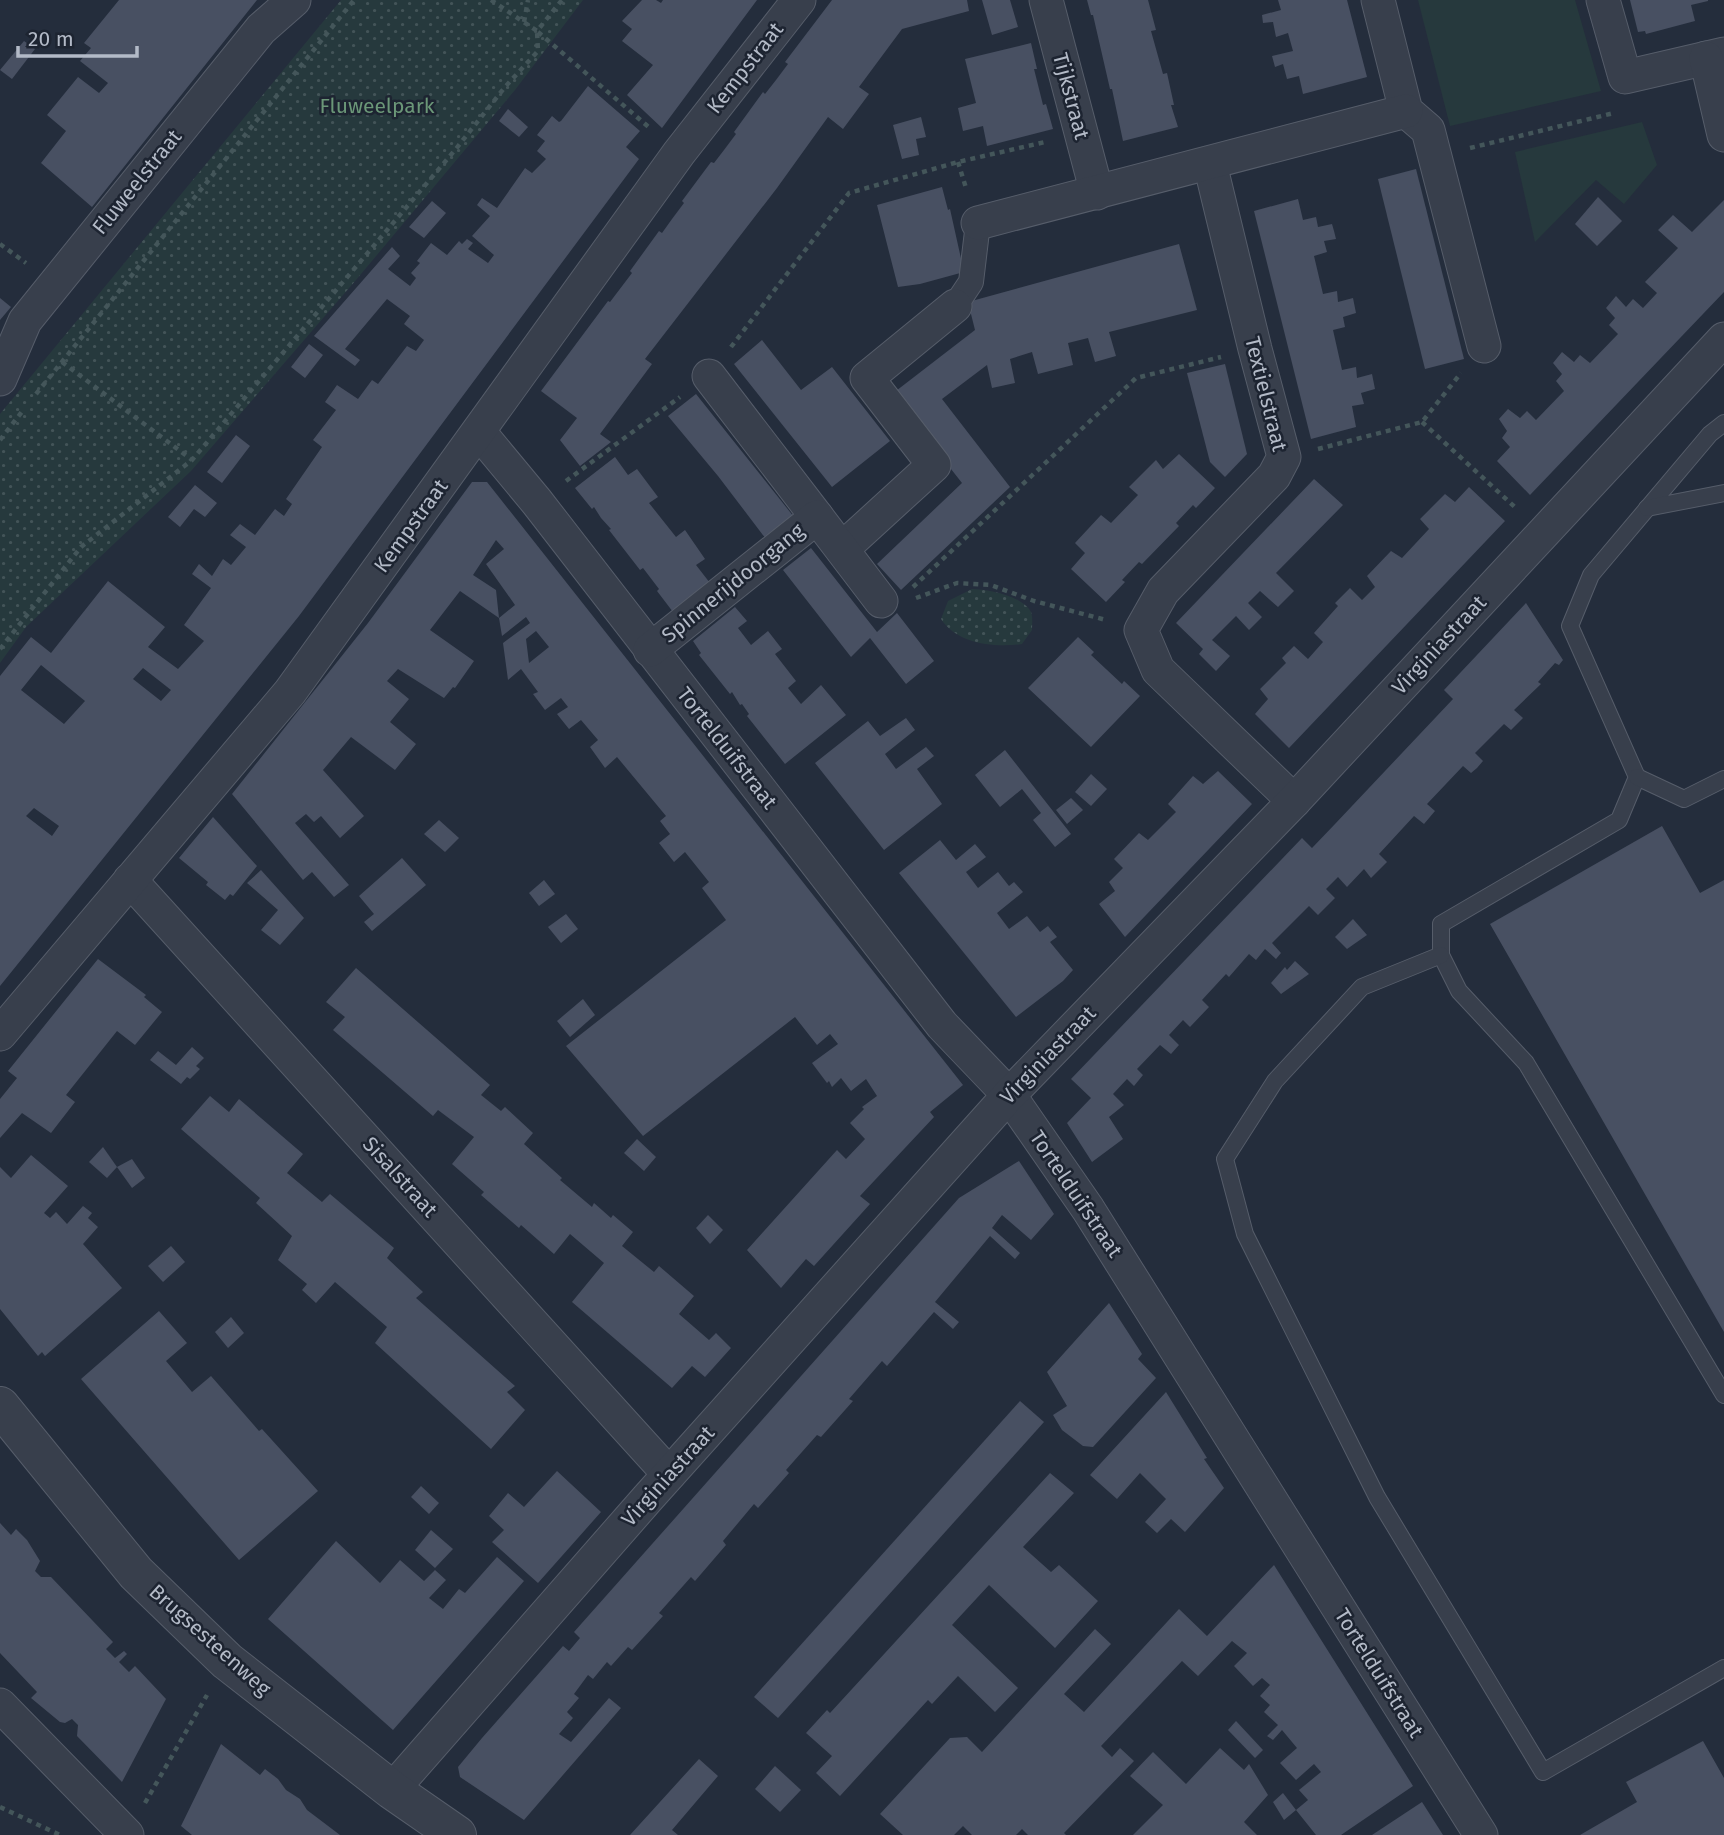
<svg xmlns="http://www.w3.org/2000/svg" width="1724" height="1835" viewBox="0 0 1724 1835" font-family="'Fira Sans',sans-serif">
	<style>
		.green { fill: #26393d }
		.park { fill: url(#park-dots) }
		.building { fill: #485062; fill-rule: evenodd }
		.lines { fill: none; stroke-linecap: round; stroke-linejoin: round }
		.service-casing { stroke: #565d6a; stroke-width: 18 }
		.pedestrian-casing { stroke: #565d6a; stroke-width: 26 }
		.minor-casing { stroke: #565d6a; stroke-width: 35 }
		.tertiary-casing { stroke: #565d6a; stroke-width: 40 }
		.path { stroke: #44565a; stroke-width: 4.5; stroke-dasharray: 5 5; stroke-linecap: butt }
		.service { stroke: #383f4c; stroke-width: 16 }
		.pedestrian { stroke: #383f4c; stroke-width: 24 }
		.minor { stroke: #383f4c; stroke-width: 33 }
		.tertiary { stroke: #383f4c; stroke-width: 38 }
		.labels { text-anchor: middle; stroke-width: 5; stroke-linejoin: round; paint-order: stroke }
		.street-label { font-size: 21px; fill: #b3bac7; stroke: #1d2431 }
		.park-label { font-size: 21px; fill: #6b9778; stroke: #1d2431 }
	</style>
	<defs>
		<pattern id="park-dots" width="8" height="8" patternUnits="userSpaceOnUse" patternTransform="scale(1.75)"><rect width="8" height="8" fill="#26393d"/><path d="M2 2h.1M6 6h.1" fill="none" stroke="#435458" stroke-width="1.8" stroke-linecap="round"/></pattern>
	</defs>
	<rect width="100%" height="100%" fill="#242d3c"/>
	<g class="green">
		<path d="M1418,0H1575L1601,91L1450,126Z"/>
		<path d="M1642,122L1657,165L1624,204L1596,180L1535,242L1515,152Z"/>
	</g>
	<g class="park">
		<path d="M341,0H583L515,90L356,280L191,471L26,627L0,663V414Z"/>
		<path d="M972,589C987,589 1023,596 1031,612C1033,617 1032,625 1032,630L1022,644C995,648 957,644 941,619L948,601Z"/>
	</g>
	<g class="building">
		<path d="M119,0H257L92,207L41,163L66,131L47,115L78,77L99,93L108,83L80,61L91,48L84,43Z"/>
		<path d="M642,0H656L661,3L663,0H757L662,128L627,95L653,65L622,41L632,29L622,21Z"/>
		<path d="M832,0H967L969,11L902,29L859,87L869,94L843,129L828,117L777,188L645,359L652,364L600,434L611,442L580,466L560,440L577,418L541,391L608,301L610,302L632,273L630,271L659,231L662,233L672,219L684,203L682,201L711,162L714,163L724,150L736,134L734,132L763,92L765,94L776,80L788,64L785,62Z"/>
		<path d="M982,0H1010L1018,27L992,35Z"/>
		<path d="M1087,0H1148L1156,30L1151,31L1163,74L1167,73L1174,105H1171L1178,127L1123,141L1112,89H1110L1093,15H1091Z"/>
		<path d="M1278,0H1347L1367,77L1303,94L1299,76L1287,79L1283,64L1275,67L1272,56L1293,51L1288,33L1276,37L1273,22L1263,23L1262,15L1281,10Z"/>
		<path d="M1630,0H1708V1L1691,5L1695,21L1646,34L1645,31L1638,32Z"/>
		<path d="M24,41L35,49L12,79L0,70Z"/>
		<path d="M1031,43L1037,69H1034L1043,105L1046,104L1053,129L987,146L983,126L963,131L958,108L976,103L965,59Z"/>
		<path d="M588,86L640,131L626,147L639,159L299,616L0,986V676L31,637L51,653L108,581L165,627L148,647L178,669L204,641L184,625L211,588L192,574L199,564L212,576L223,559L231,565L246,547L230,535L240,524L255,535L275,509L284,516L292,504L286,499L322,447L313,440L336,410L325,402L337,385L358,399L372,380L378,384L407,346L416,351L424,340L404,324L410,316L387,299L345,349L360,360L355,366L314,336L392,247L400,256L388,269L410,286L416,278L411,273L420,263L417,261L431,243L447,255L459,241L462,244L467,239L473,243L468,249L488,263L494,255L472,236L490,216L477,205L482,198L497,208L525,168L532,173L546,159L537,151L545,141L537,135L552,116L559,122L561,121ZM41,665L85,701L64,724L21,690ZM143,668L171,690L161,701L133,679ZM34,808L59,826L52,836L26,816Z"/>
		<path d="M508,109L528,127L519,137L499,121Z"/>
		<path d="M921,117L926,137L916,139L919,155L902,159L893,125Z"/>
		<path d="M1416,169L1464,359L1425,369L1378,179Z"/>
		<path d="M942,187L948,210L950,209L964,272L920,284L898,287L877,205Z"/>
		<path d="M1598,197L1622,221L1597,246L1575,224Z"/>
		<path d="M1298,199L1303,220L1316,217L1318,227L1332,224L1334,231L1336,239L1324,241L1327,252L1314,256L1323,294L1337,291L1338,302L1353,298L1356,313L1343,317L1345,327L1333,330L1342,370L1356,367L1357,378L1372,374L1375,389L1361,393L1364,404L1352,406L1356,427L1311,439L1254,211Z"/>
		<path d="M1724,200V292L1530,495L1497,461L1510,447L1502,438L1507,431L1499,419L1508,409L1520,418L1527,411L1536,420L1564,391L1556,381L1562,374L1553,363L1562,352L1574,362L1580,355L1590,363L1618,334L1609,325L1615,318L1606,308L1616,296L1626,307L1633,299L1643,308L1657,293L1645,282L1678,248L1658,230L1673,215L1692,232Z"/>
		<path d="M432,201L446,213L424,238L409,227Z"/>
		<path d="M1179,244L1197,310L1109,332L1116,356L1095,362L1088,338L1068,343L1073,365L1038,374L1032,352L1010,359L1015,383L992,388L987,365L942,399L1010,487L901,590L877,564L962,483L892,394L975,330L968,302Z"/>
		<path d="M0,298L11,307L0,320Z"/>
		<path d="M762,340L801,390L832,367L890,441L832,487L734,364Z"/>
		<path d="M309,344L323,355L305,378L291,367Z"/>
		<path d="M1225,364L1247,454L1225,477L1210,462L1187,373Z"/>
		<path d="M696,394L794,517L766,539L718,476L668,416Z"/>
		<path d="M236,435L250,446L222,483L207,472Z"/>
		<path d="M1179,454L1215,488L1196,508L1193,505L1176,523L1179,526L1142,564L1139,562L1122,580L1125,582L1106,602L1071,569L1085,553L1075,543L1101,515L1111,523L1138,495L1129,487L1156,460L1163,469Z"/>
		<path d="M615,457L628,475L637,469L658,497L649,503L676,537L685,530L705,559L696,565L710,583L673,612L657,591L659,589L643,568L640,570L609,530L611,529L601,518L594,507L592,509L575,488Z"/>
		<path d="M1314,479L1343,505L1276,573L1294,591L1278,607L1260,591L1248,603L1262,617L1249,630L1236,616L1212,640L1230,656L1216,671L1199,654L1203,649L1176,623Z"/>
		<path d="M472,482H487L963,1085L930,1112L934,1117L860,1196L870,1204L814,1266L806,1259L781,1288L747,1250L837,1150L846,1159L865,1139L850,1123L864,1109L862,1107L877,1096L866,1079L851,1091L841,1078L832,1087L829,1081L827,1083L812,1063L838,1044L830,1034L817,1045L795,1017L643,1136L566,1046L726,920L702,888L709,882L685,852L674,862L659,843L670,834L660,821L666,816L617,757L605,768L590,747L598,740L581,720L569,729L557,714L568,707L561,698L545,710L533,694L538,692L521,669L508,680L503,643L530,623L526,617L502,636L499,618L460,591L430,630L474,661L455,688L453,687L444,698L398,669L387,681L409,699L390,722L416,744L395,770L351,737L323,770L364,816L340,838L321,816L314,822L306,814L295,823L349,885L334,897L312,872L303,880L232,794L368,623ZM496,540L504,549L486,564L515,605L499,618L496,590L473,575ZM536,631L549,647L529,663L526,639Z"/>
		<path d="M195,485L217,503L205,517L194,509L180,527L168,517Z"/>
		<path d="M1469,487L1505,521L1289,748L1255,714L1268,699L1260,689L1286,663L1282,658L1294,646L1308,659L1323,642L1314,633L1338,606L1335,603L1350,588L1362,600L1375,587L1367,576L1391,551L1402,558L1429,529L1420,519L1445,494L1455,502Z"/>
		<path d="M811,548L877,632L897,613L934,661L906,684L870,638L851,657L783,570Z"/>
		<path d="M1526,603L1563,660L1559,665L1555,663L1538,682L1541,684L1514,710L1523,718L1511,730L1504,724L1475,753L1483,761L1477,768L1471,773L1463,766L1427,804L1435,811L1424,824L1414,816L1379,854L1387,862L1371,878L1364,869L1347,887L1338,877L1326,889L1335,898L1318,915L1309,906L1272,943L1281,953L1276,959L1265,949L1256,960L1249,954L1229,977L1226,974L1202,1000L1209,1007L1190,1027L1183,1020L1169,1035L1179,1045L1171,1054L1160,1045L1137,1069L1143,1075L1134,1086L1127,1079L1113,1094L1124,1105L1109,1117L1123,1139L1092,1162L1067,1123L1091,1098L1071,1079L1302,838L1312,848L1335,824L1453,699L1444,690Z"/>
		<path d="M735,607L747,621L738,628L751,645L768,631L782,649L775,654L796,681L788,688L801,704L821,685L846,715L785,764L747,716L749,714L742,704L740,705L732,692L730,694L699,655L701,653L693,641Z"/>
		<path d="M1078,637L1094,652L1091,655L1122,684L1124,681L1140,696L1091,747L1028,688Z"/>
		<path d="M906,718L915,730L885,754L896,769L926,747L934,756L917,769L942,804L884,850L815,763L868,721L880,736Z"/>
		<path d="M1005,750L1071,834L1055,847L1033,820L1041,813L1022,789L1000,807L975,775Z"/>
		<path d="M1218,771L1252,804L1125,937L1099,904L1115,891L1109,882L1123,868L1114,859L1139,833L1148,840L1176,812L1168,804L1193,776L1203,784Z"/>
		<path d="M1091,774L1107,789L1091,806L1075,792Z"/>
		<path d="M1071,798L1083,810L1067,824L1056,810Z"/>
		<path d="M213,817L257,866L233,896L230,894L225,900L206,885L208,882L179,858Z"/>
		<path d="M439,820L459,838L445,852L424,834Z"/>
		<path d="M1662,826L1700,893L1724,880V1332L1490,924Z"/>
		<path d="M940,840L956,860L975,844L986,857L966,872L978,888L998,872L1009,886L1014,882L1023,892L997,913L1009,929L1027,916L1040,932L1048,926L1057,937L1050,942L1073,970L1063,981L1016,1017L899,873Z"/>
		<path d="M402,858L426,885L372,931L364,922L374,914L359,896Z"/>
		<path d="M261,870L304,918L280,945L261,930L278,910L247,883Z"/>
		<path d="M544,880L555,894L539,906L529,893Z"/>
		<path d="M566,914L578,929L561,943L548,927Z"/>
		<path d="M1353,919L1367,935L1347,949L1335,937Z"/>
		<path d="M98,959L146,995L144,997L162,1012L135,1045L117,1031L66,1095L75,1102L51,1133L22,1113L0,1138V1099L17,1078L8,1071Z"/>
		<path d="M1295,961L1309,974L1281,994L1271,983L1285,967L1287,970Z"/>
		<path d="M356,968L490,1085L481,1095L501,1111L505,1107L533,1133L524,1144L562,1178L560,1180L592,1207L594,1203L611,1218L613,1215L633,1232L622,1246L654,1272L659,1266L694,1296L679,1314L709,1340L716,1333L731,1348L705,1377L692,1366L672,1388L572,1302L604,1263L570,1234L554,1254L521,1225L519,1228L481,1195L484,1192L452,1164L474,1137L438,1110L433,1116L333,1030L345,1017L326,1002Z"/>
		<path d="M583,999L595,1015L570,1037L557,1021Z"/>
		<path d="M192,1047L204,1058L196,1066L200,1069L190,1079L187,1077L181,1084L150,1060L158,1051L176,1065Z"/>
		<path d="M210,1096L229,1112L239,1099L303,1154L287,1173L322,1202L330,1194L394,1248L387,1258L423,1292L416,1298L515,1386L507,1392L525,1410L491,1449L375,1343L387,1327L335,1282L316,1303L302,1290L307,1284L278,1260L292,1236L256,1203L260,1198L181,1129Z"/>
		<path d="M637,1139L656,1157L644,1171L624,1153Z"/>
		<path d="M103,1147L117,1167L107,1178L89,1162Z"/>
		<path d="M31,1155L68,1186L44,1213L50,1218L56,1212L67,1224L83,1206L92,1213L88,1218L98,1227L83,1244L122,1288L45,1356L42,1352L38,1356L0,1309V1167L11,1178Z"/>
		<path d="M132,1159L145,1178L132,1188L117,1167Z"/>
		<path d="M1019,1161L1054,1214L1031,1240L1002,1215L992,1228L1020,1253L1015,1259L990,1236L935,1302L959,1322L953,1329L934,1312L887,1366L882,1361L849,1399L853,1401L821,1437L817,1435L786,1470L789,1473L758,1508L754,1504L723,1541L726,1545L695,1581L691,1577L659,1613L663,1616L632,1650L628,1647L611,1666L607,1662L593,1679L588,1675L574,1694L579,1698L567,1712L573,1718L559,1734L571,1742L609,1698L621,1708L524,1820L460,1777L458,1767L482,1738L563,1646L569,1651L580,1638L574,1632L959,1198Z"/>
		<path d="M708,1215L723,1230L710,1244L696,1228Z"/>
		<path d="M171,1246L185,1262L163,1282L148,1266Z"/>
		<path d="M1109,1303L1142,1354L1138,1359L1156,1378L1093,1447L1083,1446L1062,1430L1053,1415L1067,1406L1047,1372Z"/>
		<path d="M159,1311L187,1343L166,1361L192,1392L211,1376L259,1431L262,1429L318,1491L239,1560L81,1379Z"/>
		<path d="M231,1317L244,1333L228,1348L215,1332Z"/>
		<path d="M1166,1392L1207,1458L1204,1459L1224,1488L1185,1532L1171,1519L1157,1533L1145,1522L1166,1499L1140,1473L1117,1499L1090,1475Z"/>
		<path d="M1020,1401L1044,1422L778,1718L754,1697Z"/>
		<path d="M557,1471L601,1512L538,1583L492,1542L504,1530L489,1516L508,1493L524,1507Z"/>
		<path d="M1050,1473L1074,1493L1023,1547L1051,1572L1059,1565L1098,1601L1055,1648L989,1585L952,1625L1018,1688L995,1712L958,1676L932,1704L928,1700L840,1796L816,1773L832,1756L806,1733L827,1710L830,1713Z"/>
		<path d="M421,1486L439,1503L429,1514L411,1497Z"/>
		<path d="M0,1523L11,1535L16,1529L27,1540L40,1561L35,1571L41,1577H51L113,1642L106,1649L115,1658L124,1651L127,1654L119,1662L129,1672L135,1666L166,1699L122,1782L77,1736L78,1725L72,1719L65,1723L60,1722L31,1698L37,1692L0,1653Z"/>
		<path d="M431,1530L453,1549L435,1568L415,1550Z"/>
		<path d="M336,1541L380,1583L400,1560L424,1581L435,1570L446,1580L429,1598L443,1609L459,1589L465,1593L497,1557L524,1581L393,1730L268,1619Z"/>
		<path d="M1274,1565L1413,1786L1341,1835H1316L1296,1810L1284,1820L1273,1802L1283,1793L1296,1810L1308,1800L1299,1790L1321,1772L1314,1764L1296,1780L1280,1763L1297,1748L1282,1730L1273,1740L1267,1736L1278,1725L1264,1712L1270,1705L1260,1696L1270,1685L1262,1678L1253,1686L1234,1666L1247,1653L1232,1641L1198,1676L1182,1661L1101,1746L1112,1757L1120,1748L1134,1761L1064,1833L1066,1835H1028L1022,1829L1016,1835H972L963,1826L954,1835H903L880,1814L950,1738L967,1737L982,1752L1095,1629L1111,1644L1064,1694L1084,1712L1179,1609L1207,1636Z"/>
		<path d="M1236,1721L1263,1750L1255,1758L1228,1730Z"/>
		<path d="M1703,1741L1724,1778V1835H1580L1637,1802L1626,1782Z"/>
		<path d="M221,1744L260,1775L265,1769L278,1779L286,1790L300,1799L307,1810L340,1835H192L181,1826Z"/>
		<path d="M1220,1748L1244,1770L1249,1764L1268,1795L1244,1822L1257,1835H1133L1163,1805L1130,1776L1153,1752L1186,1784Z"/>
		<path d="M699,1759L718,1776L672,1830L678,1835H630Z"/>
		<path d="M775,1766L801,1790L780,1812L755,1789Z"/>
		<path d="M1422,1802L1443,1835H1372Z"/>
	</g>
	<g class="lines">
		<g class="service-casing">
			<g id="service">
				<path d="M1724,423L1710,434L1591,575L1570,626L1637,777L1619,820L1441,924V955L1459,991L1526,1063L1724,1395"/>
				<path d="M1647,508L1724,493"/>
				<path d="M1637,777L1684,799L1724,779"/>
				<path d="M1441,955L1362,987L1275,1081L1225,1159L1245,1234L1377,1497L1543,1772L1724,1668"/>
			</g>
		</g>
		<g class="pedestrian-casing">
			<path id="pedestrian" d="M955,306L971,282L978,223"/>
		</g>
		<g class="minor-casing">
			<g id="minor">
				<path d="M1046,0L1097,193"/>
				<path d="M1378,0L1406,111L1428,130L1484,346"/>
				<path d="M1603,0L1625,77L1724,54"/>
				<path d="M1706,58L1724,135"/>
				<path d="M1210,164L1255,349L1284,457L1274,476L1163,591L1141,630L1158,670L1294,801"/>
				<path d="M978,223L1406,111"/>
				<path d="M709,376L817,517"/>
				<path d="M0,379L25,321L261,29L294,0"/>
				<path d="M479,432L537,502L942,1025L1009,1095L1088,1209L1481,1835"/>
				<path d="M842,549L934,465L867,378L955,306"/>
				<path d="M650,650L817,517L881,601"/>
				<path d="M130,880L669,1474"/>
				<path d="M0,1034L290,692L679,153L799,0"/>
				<path d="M0,1705L127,1835"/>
				<path d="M392,1790L647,1499L1009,1095L1294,801L1724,339"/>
			</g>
		</g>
		<g class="tertiary-casing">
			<path id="tertiary" d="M0,1406L136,1573L227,1661L392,1790L457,1835"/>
		</g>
		<g class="path">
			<path d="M491,0L537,31L562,0"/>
			<path d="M524,22L528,0"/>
			<path d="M538,32L651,129"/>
			<path d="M1470,148L1614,113"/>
			<path d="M958,162L966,188"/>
			<path d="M0,244L26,263"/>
			<path d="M731,347L849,193L958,162L1045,142"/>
			<path d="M62,362L192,460"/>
			<path d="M36,394L354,0"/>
			<path d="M1422,422L1517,509"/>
			<path d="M0,440L24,409"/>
			<path d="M1318,449L1422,422L1461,373"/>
			<path d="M566,481L680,397"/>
			<path d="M913,587L1136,378L1221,357"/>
			<path d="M916,598L957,583L991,585L1034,601L1106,620"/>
			<path d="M0,649L81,547L192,460L455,150L505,87L538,51L537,31"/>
			<path d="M145,1803L207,1695"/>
			<path d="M0,1807L60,1835"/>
		</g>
		<use href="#service" class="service"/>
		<use href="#pedestrian" class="pedestrian"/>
		<use href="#minor" class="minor"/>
		<use href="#tertiary" class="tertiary"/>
	</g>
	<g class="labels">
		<g class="street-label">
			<text transform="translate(745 68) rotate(-52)" y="7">Kempstraat</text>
			<text transform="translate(1071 96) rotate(75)" y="7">Tijkstraat</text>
			<text transform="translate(137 182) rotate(-51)" y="7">Fluweelstraat</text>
			<text transform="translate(1266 394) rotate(76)" y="7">Textielstraat</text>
			<text transform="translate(411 526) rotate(-54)" y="7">Kempstraat</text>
			<text transform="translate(733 583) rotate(-39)" y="7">Spinnerijdoorgang</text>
			<text transform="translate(1439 645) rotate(-47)" y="7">Virginiastraat</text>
			<text transform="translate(727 748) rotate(52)" y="7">Tortelduifstraat</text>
			<text transform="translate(1048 1055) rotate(-46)" y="7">Virginiastraat</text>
			<text transform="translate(400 1177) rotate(48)" y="7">Sisalstraat</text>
			<text transform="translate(1076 1194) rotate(56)" y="7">Tortelduifstraat</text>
			<text transform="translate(668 1476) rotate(-48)" y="7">Virginiastraat</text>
			<text transform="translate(210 1640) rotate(42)" y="7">Brugsesteenweg</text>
			<text transform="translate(1379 1673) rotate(58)" y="7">Tortelduifstraat</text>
		</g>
		<g class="park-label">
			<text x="377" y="113">Fluweelpark</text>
		</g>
	</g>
	<path d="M18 46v10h119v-10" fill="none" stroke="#b3bac7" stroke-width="3.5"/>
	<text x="28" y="46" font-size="21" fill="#b3bac7" stroke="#1d2431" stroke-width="5" paint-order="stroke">20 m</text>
</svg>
